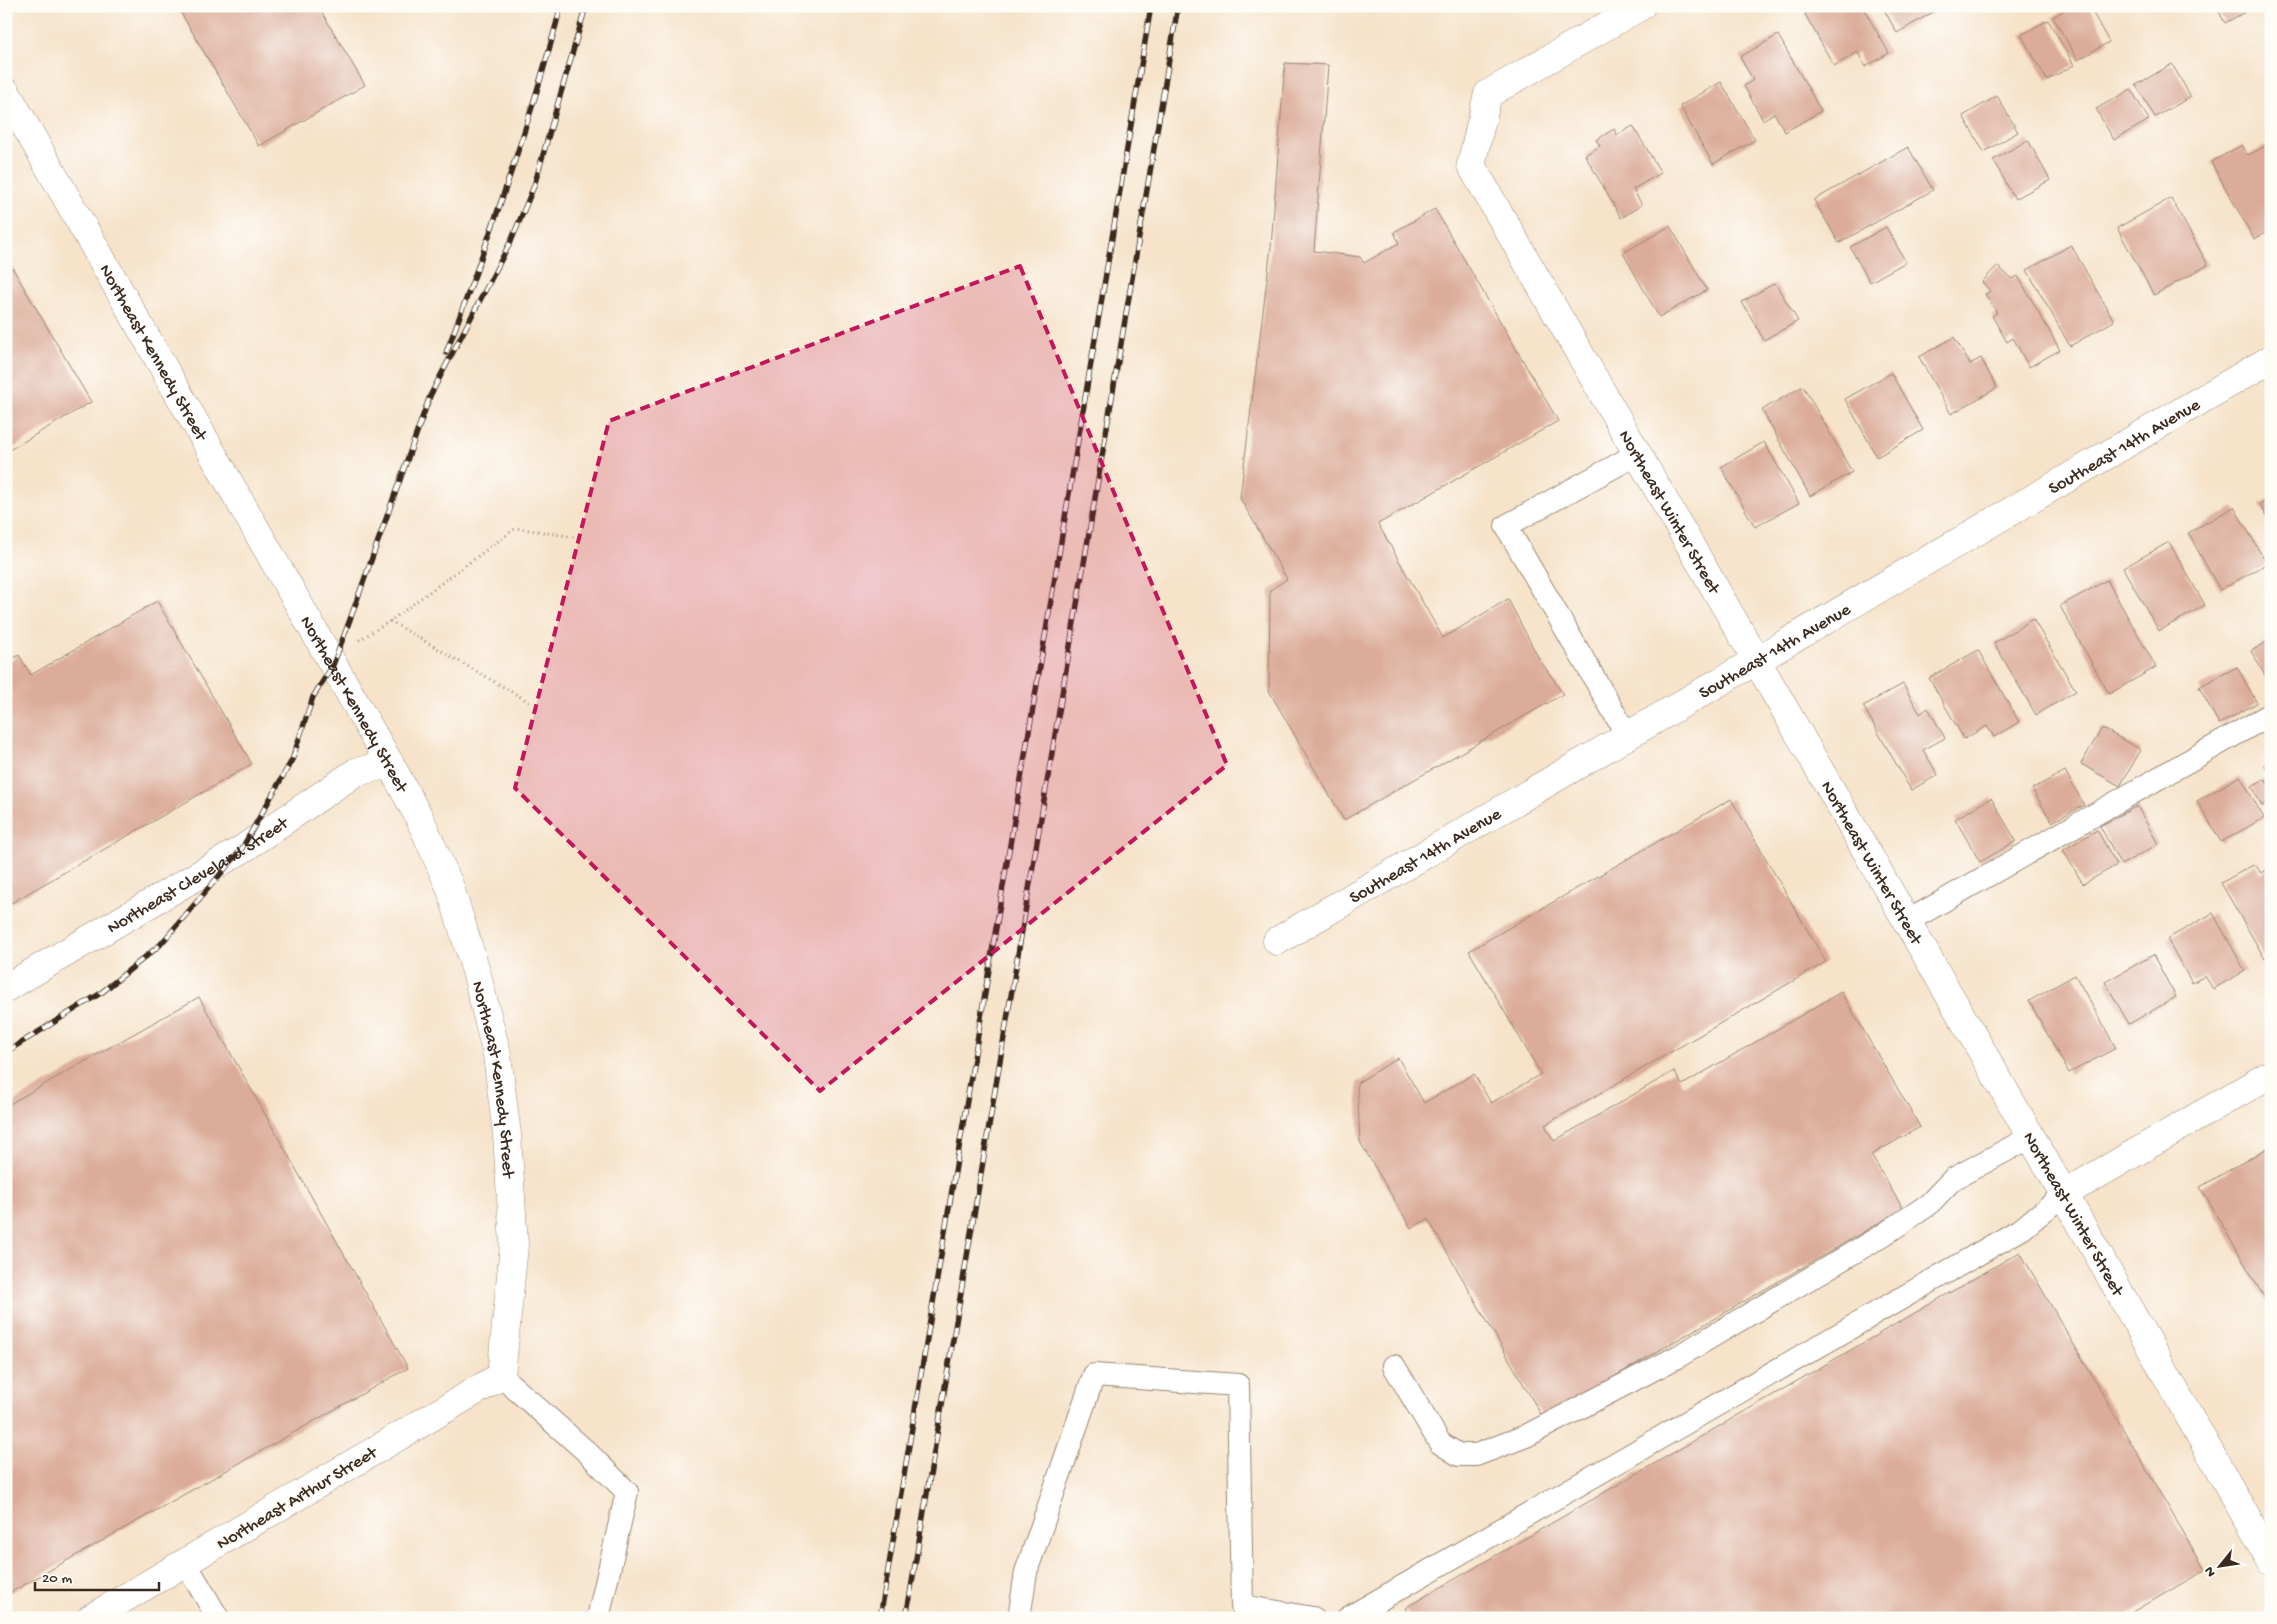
<svg xmlns="http://www.w3.org/2000/svg" width="2277" height="1624" viewBox="0 0 2277 1624" font-family="'Gochi Hand',sans-serif">
	<style>
		.building { fill: #dbac99 }
		.lines { fill: none; stroke-linecap: round; stroke-linejoin: round }
		.service-casing { stroke: #988674; stroke-width: 24 }
		.minor-casing { stroke: #988674; stroke-width: 29 }
		.path { stroke: #988674; stroke-width: 3; stroke-dasharray: 1 4; stroke-linecap: butt }
		.service { stroke: #fff; stroke-width: 22 }
		.minor { stroke: #fff; stroke-width: 28 }
		.rail-casing { stroke: #3b2a1e; stroke-width: 5.5 }
		.rail { stroke: #fdfcf7; stroke-width: 4; stroke-dasharray: 11; stroke-linecap: butt }
		.marked { fill: #c2185b; fill-opacity: 0.2; stroke: #c2185b; stroke-width: 4; stroke-dasharray: 10 6; stroke-linejoin: round }
		.labels { text-anchor: middle; stroke-width: 4; stroke-linejoin: round; paint-order: stroke }
		.street-label { font-size: 18px; fill: #3b2a1e; stroke: #fdfcf7 }
	</style>
	<rect width="100%" height="100%" fill="#fdfcf7"/>
	<filter id="ink" filterUnits="userSpaceOnUse"><feTurbulence type="fractalNoise" baseFrequency=".02" numOctaves="2"/><feDisplacementMap in="SourceGraphic" scale="10" xChannelSelector="R" yChannelSelector="G"/><feConvolveMatrix kernelMatrix="1 2 1 2 8 2 1 2 1" color-interpolation-filters="sRGB"/></filter>
	<filter id="wash" filterUnits="userSpaceOnUse"><feTurbulence type="fractalNoise" baseFrequency=".0096" numOctaves="4" result="noise"/><feDisplacementMap in="SourceGraphic" scale="20" xChannelSelector="R" yChannelSelector="G"/><feGaussianBlur stdDeviation="1.12" result="paint"/><feColorMatrix in="noise" values="0 0 0 0 0 0 0 0 0 0 0 0 0 0 0 0 0 1.4 0 .05"/><feComposite in="paint" operator="in"/></filter>
	<g filter="url(#wash)">
		<rect width="100%" height="100%" fill="#f6e3ca"/>
		<g id="blocks">
			<g class="building">
				<path d="M177,6H318L365,85L259,146Z"/>
				<path d="M1820,6H1862L1889,53L1865,67L1858,52L1834,66L1805,14Z"/>
				<path d="M1882,6H1939L1940,8L1897,33Z"/>
				<path d="M2071,6H2089L2109,42L2078,60L2053,17Z"/>
				<path d="M2216,6H2256L2225,23Z"/>
				<path d="M2048,20L2074,65L2047,80L2021,35Z"/>
				<path d="M1778,35L1821,111L1785,132L1774,113L1763,120L1744,86L1753,80L1740,57Z"/>
				<path d="M1285,63L1328,65L1314,251L1360,257L1364,263L1399,243L1394,232L1435,209L1558,421L1378,524L1443,638L1508,599L1538,657L1563,694L1344,820L1269,691L1270,590L1287,579L1240,498L1271,247Z"/>
				<path d="M2172,64L2191,97L2155,117L2136,85Z"/>
				<path d="M1721,82L1755,140L1713,164L1680,106Z"/>
				<path d="M2131,89L2149,120L2114,140L2096,109Z"/>
				<path d="M1997,96L2018,132L1984,152L1963,116Z"/>
				<path d="M1633,126L1661,173L1633,189L1642,205L1621,218L1585,155L1600,146L1596,140L1614,129L1617,135Z"/>
				<path d="M2028,140L2050,180L2015,199L1993,160Z"/>
				<path d="M2270,144L2271,230L2254,239L2211,162L2242,145L2248,155Z"/>
				<path d="M1908,147L1933,190L1839,243L1814,200Z"/>
				<path d="M2171,198L2208,265L2154,295L2117,228Z"/>
				<path d="M1670,226L1707,290L1659,317L1623,253Z"/>
				<path d="M1886,227L1906,262L1870,282L1850,247Z"/>
				<path d="M2071,245L2114,321L2070,346L2027,270Z"/>
				<path d="M6,257L91,402L6,452Z"/>
				<path d="M1997,266L2012,279L2018,276L2060,350L2029,367L2013,338L2007,342L1992,316L1997,313L1985,294L1990,291L1982,282Z"/>
				<path d="M1775,283L1798,321L1764,340L1742,302Z"/>
				<path d="M1954,337L1970,364L1981,358L1997,388L1951,414L1919,357Z"/>
				<path d="M1891,373L1923,430L1877,457L1845,399Z"/>
				<path d="M1803,386L1852,472L1810,496L1762,410Z"/>
				<path d="M1764,442L1799,503L1755,527L1721,467Z"/>
				<path d="M2271,498V522L2260,504Z"/>
				<path d="M2234,507L2267,564L2220,590L2188,533Z"/>
				<path d="M2169,542L2205,605L2159,631L2123,568Z"/>
				<path d="M2107,580L2156,667L2109,694L2060,606Z"/>
				<path d="M157,601L252,764L6,906V663L19,655L31,675Z"/>
				<path d="M2033,619L2076,691L2036,715L1994,643Z"/>
				<path d="M2271,640V686L2251,651Z"/>
				<path d="M1978,650L2019,722L1994,737L1987,726L1964,739L1929,678Z"/>
				<path d="M2237,667L2257,703L2219,724L2199,687Z"/>
				<path d="M1903,684L1920,714L1928,708L1945,738L1923,750L1938,775L1911,790L1863,706Z"/>
				<path d="M2102,728L2141,750L2120,786L2081,764Z"/>
				<path d="M2271,760V776L2264,764Z"/>
				<path d="M2065,771L2084,805L2052,822L2032,789Z"/>
				<path d="M2240,776L2264,818L2221,842L2197,801Z"/>
				<path d="M2265,779L2271,789V801L2262,806L2252,786Z"/>
				<path d="M1991,798L2016,841L1980,862L1955,819Z"/>
				<path d="M1731,799L1826,962L1545,1125L1554,1141L1674,1071L1682,1085L1841,992L1920,1127L1871,1155L1903,1209L1543,1418L1428,1219L1411,1228L1360,1142L1357,1083L1398,1058L1424,1103L1474,1074L1491,1103L1541,1074L1469,951Z"/>
				<path d="M2137,806L2158,844L2121,865L2100,826Z"/>
				<path d="M2097,830L2117,865L2083,884L2063,850Z"/>
				<path d="M2255,864L2261,873L2271,868V956L2265,959L2221,883Z"/>
				<path d="M2213,913L2245,971L2213,989L2205,976L2192,983L2167,939Z"/>
				<path d="M2153,955L2176,997L2129,1024L2105,982Z"/>
				<path d="M2075,975L2116,1048L2069,1073L2029,1001Z"/>
				<path d="M199,997L408,1368L6,1595V1106Z"/>
				<path d="M2271,1146V1309L2200,1187Z"/>
				<path d="M2020,1252L2205,1570L2123,1618H1411L1405,1608Z"/>
			</g>
		</g>
	</g>
	<g filter="url(#ink)">
		<use href="#blocks" fill-opacity="0" stroke="#988674" stroke-width="1"/>
		<g class="lines">
			<g class="service-casing">
				<g id="service">
					<path d="M1627,735L1506,526L1639,453"/>
					<path d="M1908,921L2271,714"/>
					<path d="M1394,1366L1440,1443L1459,1455H1476L1526,1436L1679,1356L1883,1235L1928,1205L1953,1179L2031,1137"/>
					<path d="M501,1376L588,1453L627,1492L598,1618"/>
					<path d="M185,1562L218,1618"/>
					<path d="M1019,1618L1026,1572L1094,1375L1238,1385L1242,1606L1313,1618"/>
					<path d="M1348,1618L2023,1228L2064,1194"/>
				</g>
			</g>
			<g class="minor-casing">
				<g id="minor">
					<path id="s1" d="M1641,6L1488,94L1471,165L2064,1194L2271,1561"/>
					<path id="s2" d="M6,92L390,764L420,819L450,887L476,971L497,1055L507,1135L514,1245L501,1376L91,1618"/>
					<path id="s3" d="M1277,941L2271,359"/>
					<path id="s4" d="M6,988L241,850L356,772L390,764"/>
					<path d="M2064,1194L2271,1074"/>
				</g>
			</g>
			<g class="path">
				<path d="M390,621L531,703"/>
				<path d="M359,640L390,621L516,528L574,537"/>
			</g>
			<use href="#service" class="service"/>
			<use href="#minor" class="minor"/>
			<g class="rail-casing">
				<g id="rail">
					<path d="M446,353C489,239 530,124 561,6"/>
					<path d="M6,1052L101,993L160,945L241,850L292,760L313,697L333,665L348,625L430,396L512,239L534,186L586,6"/>
					<path d="M880,1618L1151,6"/>
					<path d="M906,1618L1178,6"/>
				</g>
			</g>
			<use href="#rail" class="rail"/>
		</g>
	</g>
	<path class="marked" d="M1020,266L1227,765L820,1091L515,788L609,421Z"/>
	<g class="labels">
		<g class="street-label">
			<text dy="6" stroke="none"><textPath href="#s2" startOffset="299">Northeast Kennedy Street</textPath></text>
			<text dy="6" stroke="none"><textPath href="#s3" startOffset="981">Southeast 14th Avenue</textPath></text>
			<text dy="6" stroke="none"><textPath href="#s1" startOffset="649">Northeast Winter Street</textPath></text>
			<text dy="6" stroke="none"><textPath href="#s3" startOffset="576">Southeast 14th Avenue</textPath></text>
			<text dy="6" stroke="none"><textPath href="#s2" startOffset="704">Northeast Kennedy Street</textPath></text>
			<text dy="6" stroke="none"><textPath href="#s3" startOffset="171">Southeast 14th Avenue</textPath></text>
			<text dy="6" stroke="none"><textPath href="#s1" startOffset="1054">Northeast Winter Street</textPath></text>
			<text dy="6" stroke="none"><textPath href="#s4" startOffset="222">Northeast Cleveland Street</textPath></text>
			<text dy="6" stroke="none"><textPath href="#s2" startOffset="1109">Northeast Kennedy Street</textPath></text>
			<text dy="6" stroke="none"><textPath href="#s1" startOffset="1459">Northeast Winter Street</textPath></text>
			<text transform="translate(296 1497) rotate(-31)" y="6">Northeast Arthur Street</text>
		</g>
	</g>
	<rect width="2277" height="1624" fill="none" stroke="#fdfcf7" stroke-width="25"/>
	<g transform="translate(2220 1566) rotate(240)" stroke="#fdfcf7" stroke-width="4" paint-order="stroke">
	<path d="M0-4L9 19L0 12L-9 19Z" fill="#3b2a1e"/>
	<text y="-8" font-size="14" font-weight="bold" text-anchor="middle" fill="#3b2a1e">N</text>
	</g>
	<path d="M35 1582v8h124v-8" fill="none" stroke="#3b2a1e" stroke-width="2.5"/>
	<text x="42" y="1582" font-size="15" fill="#3b2a1e" stroke="#fdfcf7" stroke-width="4" paint-order="stroke">20 m</text>
</svg>
